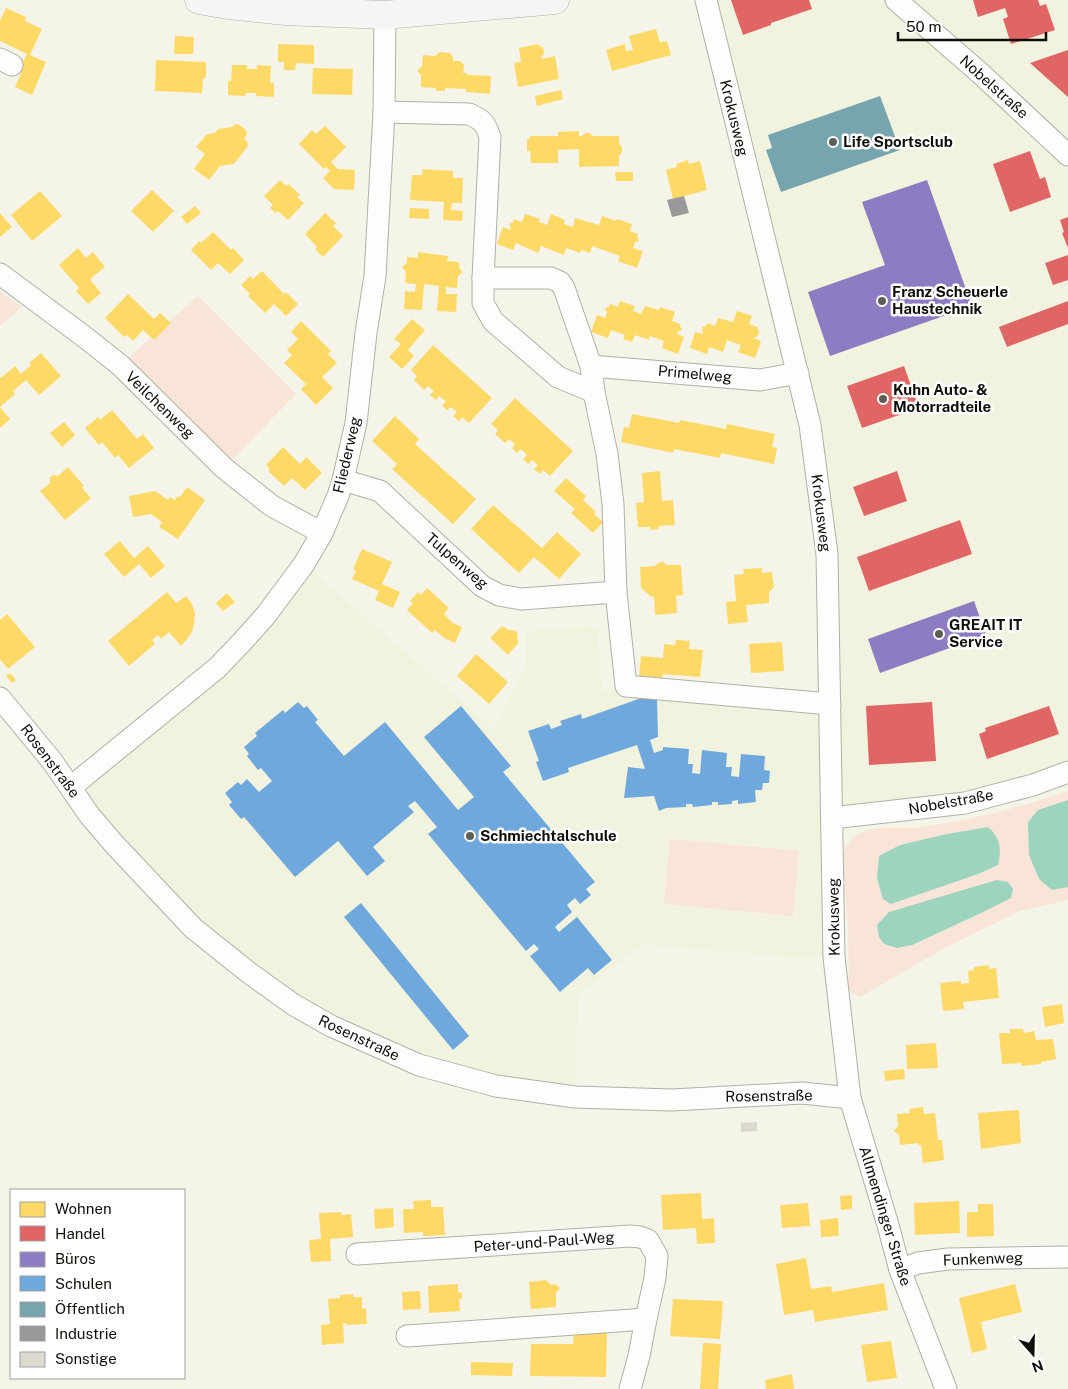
<svg xmlns="http://www.w3.org/2000/svg" width="1068" height="1389" viewBox="0 0 1068 1389" font-family="'Public Sans',sans-serif">
	<style>
		.built { fill: #f2f3de }
		.green { fill: #f9e5d7 }
		.water { fill: #9dd4be }
		.homes { fill: #ffd966 }
		.shops { fill: #e06666 }
		.offices { fill: #8e7cc3 }
		.schools { fill: #6fa8dc }
		.public { fill: #76a5af }
		.industry { fill: #999 }
		.building { fill: #dbd9d0 }
		.lines { fill: none; stroke-linecap: round; stroke-linejoin: round }
		.street-casing { stroke: #b0b0a8; stroke-width: 23 }
		.secondary-casing { stroke: #b0b0a8; stroke-width: 29 }
		.street { stroke: #fdfdfc; stroke-width: 21 }
		.secondary { stroke: #f3f6f2; stroke-width: 28 }
		.poi-dot { fill: #5e5e57; stroke: #fff; stroke-width: 2 }
		.labels { text-anchor: middle; stroke-width: 5; stroke-linejoin: round; paint-order: stroke }
		.street-label { font-size: 15px; fill: #0e0e08; stroke: #fff }
		.poi-label { font-size: 15px; font-weight: bold; fill: #0e0e08; stroke: #fff; text-anchor: start }
	</style>
	<rect width="100%" height="100%" fill="#f4f4e9"/>
	<path class="built" d="M706,0H1068V772L1033,785L832,818L834,957L806,958L660,946L645,942L578,996L575,1097L419,1065L248,972L71,787L217,668L304,564L495,730L525,668L526,631L597,627L602,691L620,689L830,709L810,425Z"/>
	<g class="green">
		<path d="M0,292L22,307L0,326Z"/>
		<path d="M198,296L296,394L224,468L120,365Z"/>
		<path d="M1068,791V900L1020,911L948,946L867,993L859,997L852,993L847,985L849,975C848,954 849,932 847,910C846,893 838,874 842,857C843,849 852,837 860,833C880,824 906,830 928,826C975,819 1022,807 1068,791Z"/>
		<path d="M670,839L799,851L793,916L664,904Z"/>
	</g>
	<g class="water">
		<path d="M1068,800V887L1052,890L1039,879L1029,855L1028,822L1038,810Z"/>
		<path d="M988,827C1000,837 1002,849 998,865L978,874L891,904L883,899L877,878L879,856L900,845L947,834Z"/>
		<path d="M997,880L1008,882L1013,889L1011,898L981,913L912,945L897,948L884,944L879,937L877,925L889,912Z"/>
	</g>
	<g class="homes">
		<path d="M6,8L26,17L25,21L42,29L30,55L46,62L32,95L15,87L22,71L19,70L27,54L0,41V21Z"/>
		<path d="M656,29L660,42L667,41L671,55L612,71L606,50L625,44L626,51L633,50L629,36Z"/>
		<path d="M175,36L194,37L193,54H174Z"/>
		<path d="M278,44L314,45V64L296,63L295,70H284V62H278Z"/>
		<path d="M539,44L540,47H543L544,55L541,56L542,59L555,56L559,79L518,87L514,63L521,62L519,48Z"/>
		<path d="M440,52L450,53L453,57V61H460L464,65L463,73H467V75L491,76L490,94L466,92V89L445,88V91H436V88L421,87V75L417,71L422,66L423,55L435,56Z"/>
		<path d="M156,60L206,62V78H203L202,93L155,91Z"/>
		<path d="M232,65H247V69H257V65L271,66L270,83H274V97L256,96V93H246L245,96L228,95V81H231Z"/>
		<path d="M313,68L353,69L352,95L312,94Z"/>
		<path d="M561,90L563,99L537,106L535,96Z"/>
		<path d="M238,124L246,130L247,134L244,139L247,141L248,146L234,164L220,166L209,180L194,169L205,154L196,147L207,134L215,133L218,129L232,127L234,125Z"/>
		<path d="M325,126L346,147L331,162L338,169L355,170L354,190L334,189L323,178L330,171L326,167L324,169L299,144L312,130L316,134Z"/>
		<path d="M579,131V136H582L585,133H590L592,136H619V144L622,147V152L619,156V166L579,167V149L558,150V163H531L530,151H527V139H530V136H558V132Z"/>
		<path d="M688,160L689,164L700,161L707,190L673,199L666,170L677,167L676,164Z"/>
		<path d="M423,169L453,171V178H463L462,203H452L451,210L463,211L462,221L443,220L444,202L410,200L412,175H422Z"/>
		<path d="M615,172H633V181H616Z"/>
		<path d="M280,180L286,186L289,184L300,195L297,197L304,203L288,220L278,211L276,213L270,208L273,205L264,196Z"/>
		<path d="M152,190L174,211L153,232L131,211Z"/>
		<path d="M40,191L62,216L32,241L11,215Z"/>
		<path d="M195,206L201,213L187,224L181,217Z"/>
		<path d="M410,208L429,209V219L409,218Z"/>
		<path d="M0,213L12,227L0,237Z"/>
		<path d="M325,213L336,223L333,226L343,236L323,257L315,249L317,247L305,234Z"/>
		<path d="M525,214L540,219L539,222L547,225L551,214L565,220L564,224L573,227L575,218L599,225L602,216L616,221L617,219L632,224L630,231L638,234L637,236L639,241L635,242L633,248L643,251L637,268L618,261L620,256L592,246L590,253L581,250L580,253L566,248L564,255L541,246L538,253L516,243L513,250L497,244L503,227L510,230L511,228L509,224L513,222L514,219L522,222Z"/>
		<path d="M213,232L231,250L233,248L244,260L230,274L218,263L211,270L191,250L199,241L201,243Z"/>
		<path d="M78,248L86,258L93,252L105,267L90,279L101,293L88,304L76,291L79,288L59,265Z"/>
		<path d="M418,252L448,256L447,261L459,262V268L463,272L458,276L457,288L446,287V294H457L456,312L437,311L439,286L424,284L422,310L404,309L405,291L415,292L416,284L405,283L406,272L402,267L407,263V257L418,258Z"/>
		<path d="M262,271L284,294L286,292L298,304L286,316L274,304L265,313L248,296L250,294L241,285L250,276L253,279Z"/>
		<path d="M128,294L154,319L160,313L171,323L154,340L143,330L133,341L127,335L124,337L105,318Z"/>
		<path d="M620,301L635,306L633,311L641,314L645,306L659,310L660,307L675,312L672,321L680,324V326L682,330L677,332V334L684,337L678,354L662,348L664,341L650,336L649,340L635,335L632,342L623,339L625,335L611,330L608,338L591,332L597,315L605,318L607,313L605,308L609,307L610,304L618,307Z"/>
		<path d="M737,311L752,316L749,324L757,327L759,332L758,336L753,338L761,341L755,358L738,352L741,345L727,340L723,352L709,347L707,354L690,348L695,332L703,334L702,327L706,326L707,323L715,326L718,318L733,322Z"/>
		<path d="M412,319L425,330L408,350L414,356L402,369L389,357L401,344L394,339Z"/>
		<path d="M301,321L331,351L328,354L337,363L322,377L333,388L316,405L301,389L306,384L284,363L292,355L287,350L298,339L291,332Z"/>
		<path d="M433,345L492,398L469,423L462,417L459,421L453,416L457,412L451,407L447,410L442,406L446,401L439,396L436,400L430,395L434,391L428,386L424,390L414,380L417,376L411,370Z"/>
		<path d="M41,353L61,376L39,395L26,380L13,391L15,394L0,407L10,419L0,428V376L1,378L15,366L21,374L31,365L29,363Z"/>
		<path d="M515,398L573,451L550,476L543,470L540,474L534,469L538,465L532,460L528,464L523,459L527,455L521,449L517,453L512,448L515,444L509,439L505,443L495,434L498,430L491,424Z"/>
		<path d="M112,410L137,439L143,434L154,448L129,468L118,455L115,458L102,442L99,445L85,428L98,417L100,420Z"/>
		<path d="M632,414L679,423L680,420L726,429L727,424L775,434L772,447L777,448L774,464L721,453L720,458L674,449L673,453L621,442L624,427L629,428Z"/>
		<path d="M395,416L419,439L415,444L476,499L453,524L392,469L397,464L372,441Z"/>
		<path d="M64,422L75,435L62,447L50,433Z"/>
		<path d="M283,447L300,464L306,457L322,473L305,490L292,478L284,486L268,471L270,469L266,465Z"/>
		<path d="M68,467L84,486L82,488L91,498L65,520L40,491L50,483V477L54,475L58,476Z"/>
		<path d="M660,471L662,501L673,500L675,525L659,526V529L650,530V527H638L636,503L644,502L642,473Z"/>
		<path d="M566,478L586,496L583,500L596,512L594,514L603,522L593,533L571,513L575,509L554,491Z"/>
		<path d="M187,487L205,500L178,539L159,527L162,522L151,514L133,517L129,496L155,491L168,500L170,497L175,500L178,496L180,497Z"/>
		<path d="M493,505L542,548L557,532L581,554L559,579L534,557L519,573L471,529Z"/>
		<path d="M120,541L134,558L148,546L165,566L151,578L139,564L124,577L104,554Z"/>
		<path d="M362,549L392,562L382,584L400,592L393,608L375,600L379,591L352,579L356,571L353,569Z"/>
		<path d="M663,562L667,565H681L683,595L676,596L677,613L655,615L654,597H652L641,588L640,567L655,566L658,563Z"/>
		<path d="M762,568V573L772,572L774,587L769,592V603L746,605L748,622L728,624L726,602L736,601L734,575L744,574L743,569Z"/>
		<path d="M427,588L449,608L444,614L453,623L462,627L455,643L444,638L435,630L432,633L407,610L413,603L410,601L418,592L421,595Z"/>
		<path d="M167,592L176,603L186,596L192,604L195,613L194,624L192,632L187,639L181,646L169,632L161,639L158,635L152,640L155,644L129,666L108,641Z"/>
		<path d="M227,593L235,602L223,611L216,603Z"/>
		<path d="M7,614L35,647L8,669L0,659V620Z"/>
		<path d="M502,626L509,630L517,631L518,643L508,655L490,638Z"/>
		<path d="M676,640L690,641L689,649L703,650L700,677L663,674L662,678L639,676L641,656L663,658L664,644L675,645Z"/>
		<path d="M782,642L784,671L751,673L749,644Z"/>
		<path d="M476,654L508,682L489,704L457,676Z"/>
		<path d="M10,673L16,680L12,683L6,676Z"/>
		<path d="M989,965V969L996,968L999,998L963,1002L964,1009L943,1011L940,983L961,981V984L969,983L968,971L974,970V967Z"/>
		<path d="M1062,1004L1064,1023L1045,1027L1042,1007Z"/>
		<path d="M1010,1029H1023L1024,1033L1034,1031L1036,1040L1053,1039L1056,1059L1041,1062V1064L1021,1066L1022,1063L1002,1064L999,1033H1010Z"/>
		<path d="M936,1043L938,1068L907,1069L906,1045Z"/>
		<path d="M904,1069L905,1079L885,1081L884,1071Z"/>
		<path d="M923,1107L924,1114L935,1113L938,1140H942L944,1160L923,1163L921,1145H918V1143L900,1145L899,1135L894,1131L898,1126L897,1114L910,1113L909,1109Z"/>
		<path d="M1019,1110L1021,1143L981,1149L978,1113Z"/>
		<path d="M701,1193L702,1219L714,1218L715,1243L697,1244L696,1228L663,1230L661,1195Z"/>
		<path d="M852,1195V1209L841,1210L840,1196Z"/>
		<path d="M431,1200V1207H443L445,1235L423,1236V1232L404,1233L403,1209H414L413,1201Z"/>
		<path d="M959,1201L960,1233L915,1235L914,1203Z"/>
		<path d="M808,1203L810,1226L782,1228L780,1205Z"/>
		<path d="M978,1204H993L994,1236L967,1237V1212H978Z"/>
		<path d="M393,1208L394,1227L375,1229L374,1209Z"/>
		<path d="M341,1212V1215L351,1214L353,1237L330,1239L331,1261L311,1262L309,1240L321,1239L319,1213Z"/>
		<path d="M838,1218L839,1236L821,1237L820,1220Z"/>
		<path d="M806,1258L811,1289L831,1286L832,1292L884,1283L888,1310L815,1322L813,1310L784,1315L776,1264Z"/>
		<path d="M546,1280L551,1285L555,1284L560,1288L556,1293V1307L531,1309L529,1282Z"/>
		<path d="M458,1284V1292L462,1293V1298L459,1300L460,1311L429,1313L428,1286Z"/>
		<path d="M1015,1284L1022,1312L981,1322L987,1349L972,1353L959,1298Z"/>
		<path d="M420,1291L421,1309L403,1310L402,1292Z"/>
		<path d="M353,1294V1297H362V1309L366,1308L367,1324L346,1325V1323H343L344,1343L322,1345L321,1325L330,1324L328,1299L340,1298V1295Z"/>
		<path d="M673,1299L723,1301L720,1339L670,1336Z"/>
		<path d="M574,1332L607,1333L606,1377L530,1376L531,1344H573Z"/>
		<path d="M891,1341L897,1378L867,1382L861,1345Z"/>
		<path d="M703,1343L721,1344L718,1389H700Z"/>
		<path d="M471,1362L513,1363L512,1376L471,1375Z"/>
		<path d="M792,1374L794,1389H766L765,1380Z"/>
	</g>
	<g class="shops">
		<path d="M732,0H809L812,9L771,23V25L743,35L731,0Z"/>
		<path d="M973,0H1038L1040,6L1046,4L1055,30L1011,44L1003,19L1008,17L1005,8L978,17Z"/>
		<path d="M1068,50V97L1030,63Z"/>
		<path d="M1030,151L1040,179L1045,177L1051,197L1010,212L993,164Z"/>
		<path d="M1068,217V248L1062,233L1064,232L1060,220Z"/>
		<path d="M1068,255V280L1053,285L1045,263Z"/>
		<path d="M1068,301V324L1007,347L999,327Z"/>
		<path d="M904,366L919,408L862,428L847,386Z"/>
		<path d="M897,471L907,501L864,516L853,487Z"/>
		<path d="M960,520L972,554L869,591L857,557Z"/>
		<path d="M932,702L936,761L869,765L866,706Z"/>
		<path d="M1049,706L1059,734L987,759L979,734L986,731L985,728Z"/>
	</g>
	<g class="offices">
		<path d="M927,180L972,306L830,356L808,292L885,265L862,202Z"/>
		<path d="M974,601L986,635L880,673L868,639Z"/>
	</g>
	<g class="schools">
		<path d="M644,697L657,700L658,737L650,740L654,753L663,750V747L689,749L688,764H693L692,773L700,774L702,750L727,753L726,767H732L731,776L739,777L741,754L765,756L764,770L770,771L769,783H763L762,790H755L756,802L738,804V800L732,801V804L718,805V802H712V805L693,807L692,804H686V807L666,808L659,811L654,796L624,798L628,767L645,769L637,745L568,768L569,772L543,781L536,762L539,761L528,731L549,724L551,729L562,725L560,721L581,714L582,719Z"/>
		<path d="M298,702L304,708L307,706L318,720L315,722L344,756L385,722L458,810L474,797L424,737L461,706L511,766L503,772L595,882L586,889L591,895L580,904L575,898L567,905L572,912L555,927L559,932L577,917L612,960L594,975L588,968L560,992L530,956L539,949L534,944L526,951L428,834L437,827L415,801L408,806L414,812L373,847L385,861L367,876L338,841L295,877L244,817L241,819L229,805L232,802L225,793L238,782L241,785L247,779L259,792L272,781L261,768L258,770L247,756L249,754L244,747L257,736L255,733L283,710L285,713Z"/>
		<path d="M361,903L469,1036L453,1050L344,917Z"/>
	</g>
	<path class="public" d="M880,96L900,150L781,192L766,150L772,148L768,135Z"/>
	<path class="industry" d="M684,196L689,213L672,217L667,200Z"/>
	<path class="building" d="M757,1122V1131L741,1132V1123Z"/>
	<g class="lines">
		<g class="street-casing">
			<g id="street">
				<path d="M706,0L810,425L827,554L834,957L850,1098L888,1225L900,1270L946,1389"/>
				<path d="M896,0L980,73L1068,155"/>
				<path d="M0,59L12,65"/>
				<path d="M384,112L469,114C483,120 485,123 490,137L483,278H551L560,282L564,288L591,366L594,392L607,454L613,504L616,592L626,686L830,704"/>
				<path d="M0,274L86,338L120,365L224,468L272,506L322,533"/>
				<path d="M483,278V303L493,321L558,377L594,392"/>
				<path d="M591,366L760,380L798,373"/>
				<path d="M343,480L380,491L482,586L499,595L521,599L616,592"/>
				<path d="M0,698L52,761L90,816L114,844L193,928L248,972L294,1005L331,1026L419,1065L496,1086L575,1097L672,1100L803,1093L850,1098"/>
				<path d="M71,787L217,668L242,642L266,615L304,564L322,533L338,496L343,480L356,423L366,333L375,276L384,112L385,15"/>
				<path d="M832,818L965,803L1033,785L1068,772"/>
				<path d="M357,1254L630,1236L640,1237L648,1240L657,1256L655,1278L646,1319L639,1356L630,1389"/>
				<path d="M900,1270L918,1263L948,1259L1068,1257"/>
				<path d="M407,1336L646,1319"/>
			</g>
		</g>
		<g class="secondary-casing">
			<path id="secondary" d="M199,0L228,5L285,11L385,15L555,0"/>
		</g>
		<use href="#street" class="street"/>
		<use href="#secondary" class="secondary"/>
	</g>
	<g class="poi-dot">
		<circle cx="833" cy="142" r="5"/>
		<circle cx="882" cy="301" r="5"/>
		<circle cx="883" cy="399" r="5"/>
		<circle cx="939" cy="634" r="5"/>
		<circle cx="470" cy="836" r="5"/>
	</g>
	<g class="labels">
		<g class="street-label">
			<text transform="translate(994 87) rotate(42)" y="5">Nobelstraße</text>
			<text transform="translate(734 118) rotate(76)" y="5">Krokusweg</text>
			<text transform="translate(695 374) rotate(5)" y="5">Primelweg</text>
			<text transform="translate(160 405) rotate(44)" y="5">Veilchenweg</text>
			<text transform="translate(347 455) rotate(-77)" y="5">Fliederweg</text>
			<text transform="translate(821 513) rotate(83)" y="5">Krokusweg</text>
			<text transform="translate(457 561) rotate(41)" y="5">Tulpenweg</text>
			<text transform="translate(50 761) rotate(53)" y="5">Rosenstraße</text>
			<text transform="translate(951 802) rotate(-10)" y="5">Nobelstraße</text>
			<text transform="translate(834 917) rotate(-91)" y="5">Krokusweg</text>
			<text transform="translate(359 1038) rotate(25)" y="5">Rosenstraße</text>
			<text transform="translate(769 1096) rotate(-1)" y="5">Rosenstraße</text>
			<text transform="translate(885 1216) rotate(73)" y="5">Allmendinger Straße</text>
			<text transform="translate(544 1242) rotate(-4)" y="5">Peter-und-Paul-Weg</text>
			<text transform="translate(983 1259) rotate(-2)" y="5">Funkenweg</text>
		</g>
		<g class="poi-label">
			<text x="843" y="147">Life Sportsclub</text>
			<text x="892" y="297">Franz Scheuerle<tspan x="892" dy="17">Haustechnik</tspan></text>
			<text x="893" y="395">Kuhn Auto- &amp;<tspan x="893" dy="17">Motorradteile</tspan></text>
			<text x="949" y="630">GREAIT IT<tspan x="949" dy="17">Service</tspan></text>
			<text x="480" y="841">Schmiechtalschule</text>
		</g>
	</g>
	<rect x="10" y="1189" width="175" height="190" fill="#ffffff" stroke="#9f9f9c"/>
	<rect x="20" y="1202" width="25" height="15" fill="#ffd966" stroke="#9f9f9c"/>
	<text x="55" y="1214" font-size="15" fill="#0e0e08">Wohnen</text>
	<rect x="20" y="1226" width="25" height="15" fill="#e06666" stroke="#9f9f9c"/>
	<text x="55" y="1239" font-size="15" fill="#0e0e08">Handel</text>
	<rect x="20" y="1252" width="25" height="15" fill="#8e7cc3" stroke="#9f9f9c"/>
	<text x="55" y="1264" font-size="15" fill="#0e0e08">Büros</text>
	<rect x="20" y="1276" width="25" height="15" fill="#6fa8dc" stroke="#9f9f9c"/>
	<text x="55" y="1289" font-size="15" fill="#0e0e08">Schulen</text>
	<rect x="20" y="1302" width="25" height="15" fill="#76a5af" stroke="#9f9f9c"/>
	<text x="55" y="1314" font-size="15" fill="#0e0e08">Öffentlich</text>
	<rect x="20" y="1326" width="25" height="15" fill="#999999" stroke="#9f9f9c"/>
	<text x="55" y="1339" font-size="15" fill="#0e0e08">Industrie</text>
	<rect x="20" y="1352" width="25" height="15" fill="#dbd9d0" stroke="#9f9f9c"/>
	<text x="55" y="1364" font-size="15" fill="#0e0e08">Sonstige</text>
	<g transform="translate(1033 1354) rotate(160)" stroke="#ffffff" stroke-width="4" paint-order="stroke">
	<path d="M0-4L9 19L0 12L-9 19Z" fill="#0e0e08"/>
	<text y="-8" font-size="14" font-weight="bold" text-anchor="middle" fill="#0e0e08">N</text>
	</g>
	<path d="M898 32v8h148v-8" fill="none" stroke="#0e0e08" stroke-width="2.5"/>
	<text x="906" y="32" font-size="15" fill="#0e0e08" stroke="#ffffff" stroke-width="4" paint-order="stroke">50 m</text>
</svg>
